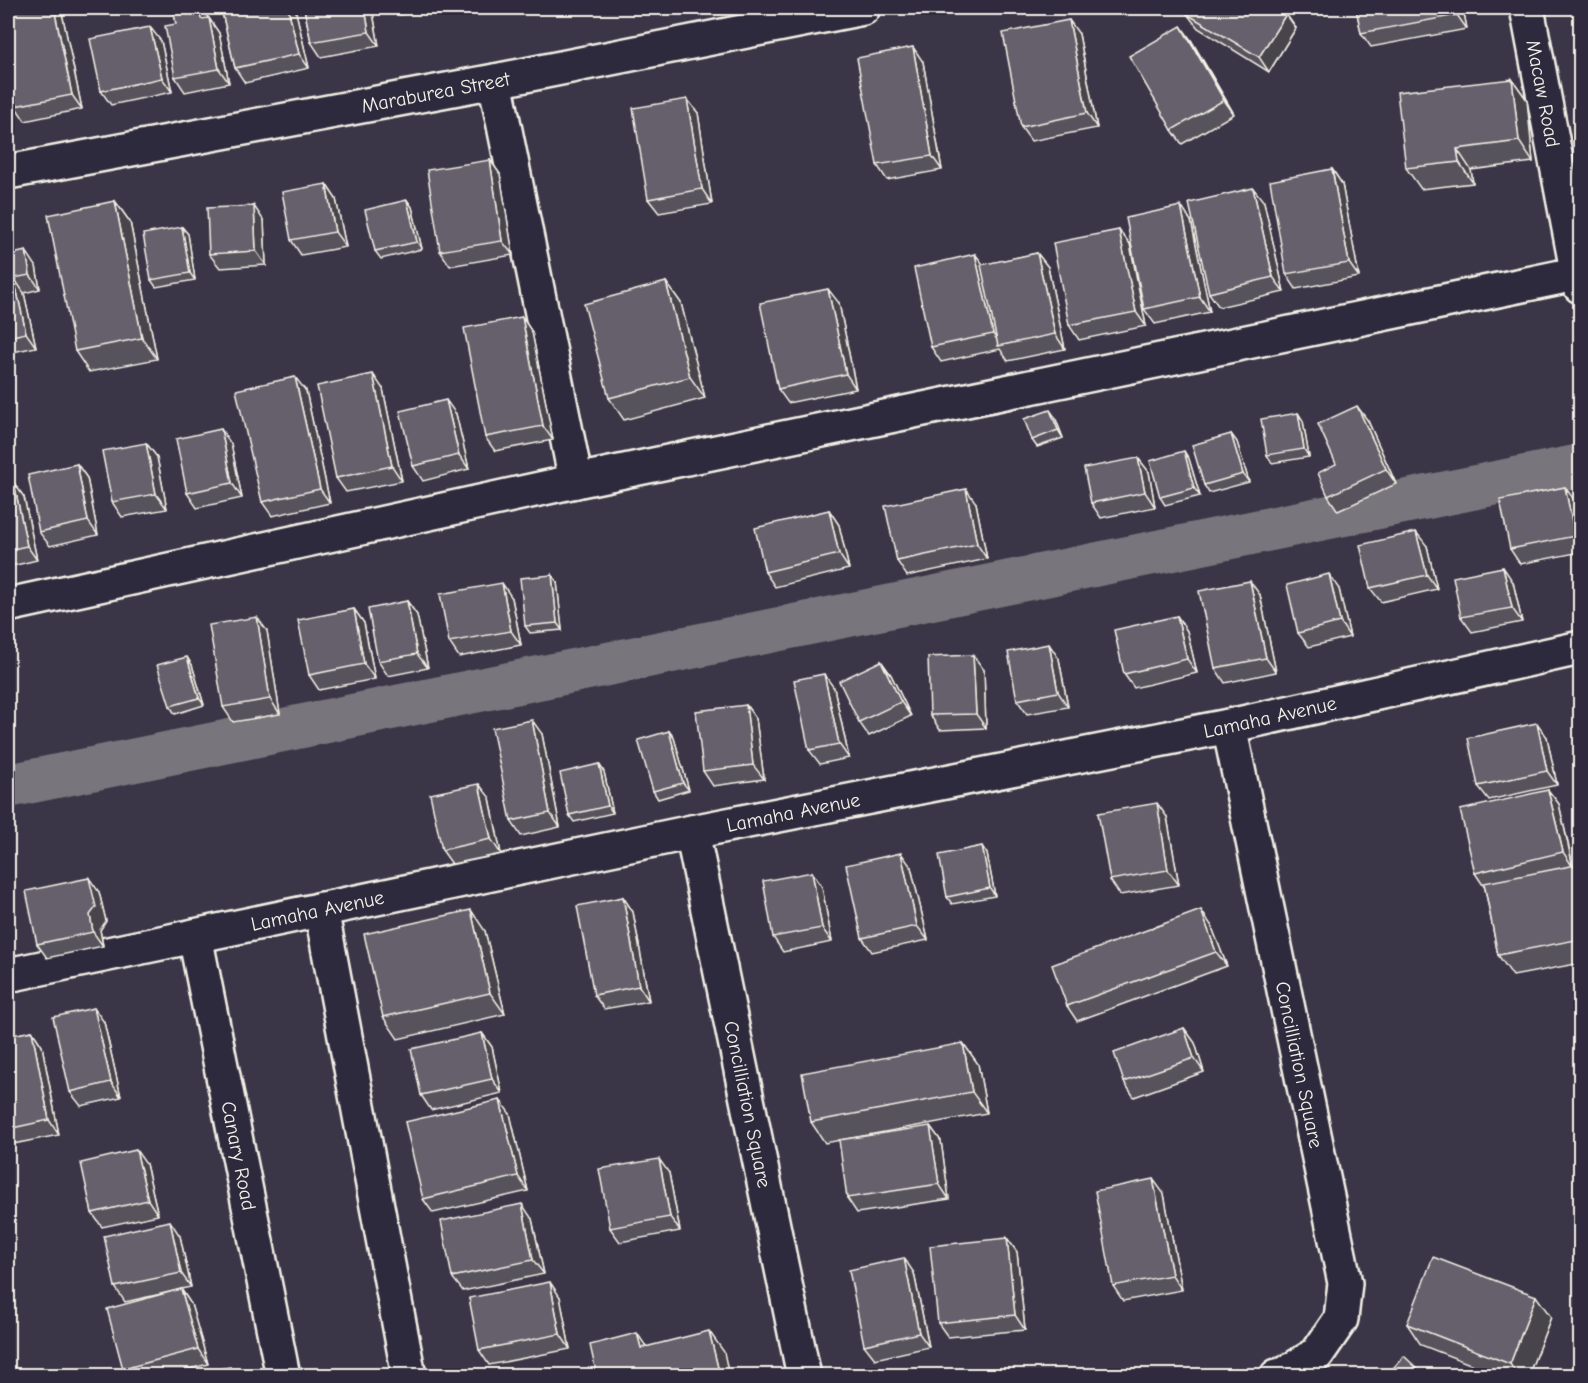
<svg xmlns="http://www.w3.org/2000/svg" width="1588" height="1383" viewBox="0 0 1588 1383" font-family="'Comic Neue',sans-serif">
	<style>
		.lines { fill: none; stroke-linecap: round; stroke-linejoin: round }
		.canal { stroke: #78747b; stroke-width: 44 }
		.street-casing { stroke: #f4f1e8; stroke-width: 38 }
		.secondary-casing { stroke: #f4f1e8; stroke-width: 38 }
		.street { stroke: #2f2a3d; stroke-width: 33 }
		.secondary { stroke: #2f2a3d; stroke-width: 33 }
		.wall { fill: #57535d; stroke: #f4f1e8; stroke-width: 1.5 }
		.shaded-wall { fill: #47444c; stroke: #f4f1e8; stroke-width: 1.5 }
		.building { fill: #65616c; stroke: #f4f1e8; stroke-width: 1.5 }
		.labels { text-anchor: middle; stroke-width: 4.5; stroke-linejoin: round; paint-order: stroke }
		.street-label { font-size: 20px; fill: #f4f1e8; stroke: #2f2a3d }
	</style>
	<rect width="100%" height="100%" fill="#3b3647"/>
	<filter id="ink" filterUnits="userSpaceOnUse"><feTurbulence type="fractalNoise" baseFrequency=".0167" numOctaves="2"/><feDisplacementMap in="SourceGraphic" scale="12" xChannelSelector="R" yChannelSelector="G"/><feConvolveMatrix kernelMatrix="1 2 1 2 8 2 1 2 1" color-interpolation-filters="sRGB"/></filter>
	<g filter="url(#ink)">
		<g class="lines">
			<path class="canal" d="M8,786L1580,466"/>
			<g class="street-casing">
				<g id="street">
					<path d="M495,81L576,481"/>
					<path id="s1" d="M8,172L495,81L863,8"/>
					<path d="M8,605L576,481L1580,273"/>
					<path id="s2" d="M1229,726L1345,1283L1341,1319L1317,1354L1285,1374L1277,1376"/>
					<path id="s3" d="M692,832L804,1376"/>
					<path d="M321,909L409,1376"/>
					<path id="s4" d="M195,936L283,1376"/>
					<path id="s5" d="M8,975L692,832L1229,726L1580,648"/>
				</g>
			</g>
			<g class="secondary-casing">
				<g id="secondary">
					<path id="s6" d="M1527,8L1580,286"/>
				</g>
			</g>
			<use href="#street" class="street"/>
			<use href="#secondary" class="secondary"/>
		</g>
		<g class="wall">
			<path d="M8,8H61L82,109L25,121L15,106Z"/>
			<path d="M173,8H205L206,10L208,18L219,33L229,83L185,92L175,77L176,24Z"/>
			<path d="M221,8H295L309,68L245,83L235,68Z"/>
			<path d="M304,8H372L379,46L321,57L311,42Z"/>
			<path d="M395,8H440L400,15Z"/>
			<path d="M1356,8H1463L1467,29L1371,47L1361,33Z"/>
			<path d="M1187,14L1296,28L1269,72L1198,28Z"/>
			<path d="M1079,34L1097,128L1031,141L1021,127Z"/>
			<path d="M1191,40L1234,114L1182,144L1172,130Z"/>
			<path d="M161,41L172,92L111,105L101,91Z"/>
			<path d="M923,62L942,170L887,180L877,165Z"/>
			<path d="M1512,79L1527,100L1533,162L1471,170L1473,183L1421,189L1406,168Z"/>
			<path d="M687,99L698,113L712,204L659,213L648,199Z"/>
			<path d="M490,160L500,174L513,255L450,266L440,251Z"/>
			<path d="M1332,169L1342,184L1359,277L1296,289L1286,274Z"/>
			<path d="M326,184L336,199L346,247L301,255L291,240Z"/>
			<path d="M407,200L412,207L422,249L381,259L375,251Z"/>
			<path d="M115,201L130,222L157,359L89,372L75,351Z"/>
			<path d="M1264,202L1284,292L1219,307L1209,293Z"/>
			<path d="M264,221L266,265L220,268L209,254Z"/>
			<path d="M1191,221L1210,312L1155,324L1144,309Z"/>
			<path d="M182,227L188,234L195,280L156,287L151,280Z"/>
			<path d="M1119,230L1130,244L1146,326L1079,340L1069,325Z"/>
			<path d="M1037,253L1048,267L1065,349L1008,361L1000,349L941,362L931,347L975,254L983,265Z"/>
			<path d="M8,255L36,266L40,289L24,293L36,347L8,353Z"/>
			<path d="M666,282L681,303L705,398L624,420L609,398Z"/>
			<path d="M839,303L856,389L788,403L778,389Z"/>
			<path d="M522,317L532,332L553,440L495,451L485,437Z"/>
			<path d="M383,389L402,481L346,492L336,478Z"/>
			<path d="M306,391L330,503L272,516L262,502Z"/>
			<path d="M1298,413L1303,421L1309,457L1272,463L1267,455Z"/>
			<path d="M456,414L469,469L423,481L413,466Z"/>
			<path d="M1055,417L1063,438L1037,447L1032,440Z"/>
			<path d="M1368,421L1396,484L1338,511L1328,496L1336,464Z"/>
			<path d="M1231,434L1237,442L1249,482L1209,493L1204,485Z"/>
			<path d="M146,443L157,457L167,509L122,517L112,502Z"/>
			<path d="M231,444L242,498L197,508L187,493Z"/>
			<path d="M1138,458L1149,472L1155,507L1101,518L1091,503Z"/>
			<path d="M1189,459L1200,496L1165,505L1160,497Z"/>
			<path d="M77,464L87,478L98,535L50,546L39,532Z"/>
			<path d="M14,483L24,497L37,560L8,567V484Z"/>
			<path d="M1575,501L1581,529V552L1520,564L1510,549Z"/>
			<path d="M976,503L987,559L907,576L897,561Z"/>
			<path d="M829,510L839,525L849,569L775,587L765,572Z"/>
			<path d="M1427,546L1437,589L1381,602L1370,588Z"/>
			<path d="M552,575L557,582L562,630L530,633L525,626Z"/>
			<path d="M1513,582L1522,622L1472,632L1461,617Z"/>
			<path d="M1339,589L1350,637L1309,647L1298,633Z"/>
			<path d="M1260,595L1276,672L1225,683L1215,668Z"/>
			<path d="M512,598L521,645L459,657L449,642Z"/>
			<path d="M407,601L417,615L428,668L388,676L378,661Z"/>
			<path d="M354,609L364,623L375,679L319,690L309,675Z"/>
			<path d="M1177,616L1187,631L1197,673L1134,688L1124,674Z"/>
			<path d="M267,631L280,714L233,722L223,707Z"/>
			<path d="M1059,659L1068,707L1027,714L1017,700Z"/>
			<path d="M881,661L891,675L911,716L869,736L859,722Z"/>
			<path d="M192,665L204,705L175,714L170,706Z"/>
			<path d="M984,670L986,728L940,730L930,715Z"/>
			<path d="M834,688L849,758L820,764L809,750Z"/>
			<path d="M746,705L756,719L764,779L713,786L703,771Z"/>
			<path d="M669,731L674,738L689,790L658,799L653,791Z"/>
			<path d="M542,734L560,827L521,836L511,821Z"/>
			<path d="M1547,737L1557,785L1489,800L1478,786Z"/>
			<path d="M599,764L604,772L613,813L574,822L569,815Z"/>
			<path d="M1548,790L1559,804L1573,865L1581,864V963L1513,976L1498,955L1485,888L1475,873Z"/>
			<path d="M490,798L501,854L452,864L442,850Z"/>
			<path d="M1167,817L1179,885L1120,895L1110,880Z"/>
			<path d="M987,854L995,896L952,904L947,897Z"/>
			<path d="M911,867L928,940L872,952L862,938Z"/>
			<path d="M812,872L822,887L832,942L783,952L773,937Z"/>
			<path d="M99,892L106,921L100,930L103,946L47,958L37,944Z"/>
			<path d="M623,897L633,912L649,1001L604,1009L594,995Z"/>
			<path d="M1211,925L1227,966L1077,1021L1067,1006Z"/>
			<path d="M485,931L505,1014L398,1039L383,1017Z"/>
			<path d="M104,1022L121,1097L81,1106L70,1092Z"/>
			<path d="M1184,1028L1195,1043L1204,1072L1134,1097L1124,1082Z"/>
			<path d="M32,1031L42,1046L59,1135L8,1145V1036Z"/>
			<path d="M482,1033L492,1047L502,1093L431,1110L421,1095Z"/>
			<path d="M963,1043L978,1064L987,1113L825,1143L811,1122Z"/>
			<path d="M510,1114L528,1191L433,1213L423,1199Z"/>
			<path d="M930,1126L941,1141L949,1199L857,1213L847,1198Z"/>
			<path d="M146,1164L158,1215L102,1227L92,1213Z"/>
			<path d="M669,1173L680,1231L620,1242L610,1228Z"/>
			<path d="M1164,1194L1182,1290L1123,1301L1113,1286Z"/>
			<path d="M532,1219L544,1274L463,1291L452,1277Z"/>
			<path d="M180,1236L191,1287L181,1289L191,1304L208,1364L164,1376H128L123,1369L179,1290L125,1302L115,1287Z"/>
			<path d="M1007,1238L1017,1252L1025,1330L948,1337L938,1323Z"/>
			<path d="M914,1273L929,1347L875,1359L864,1345Z"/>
			<path d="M560,1297L570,1349L489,1365L479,1350Z"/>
			<path d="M1551,1317L1528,1376H1501L1421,1345L1407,1324Z"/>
		</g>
		<g class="shaded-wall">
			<path d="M54,8H61L82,109L72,95Z"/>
			<path d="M199,8H205L206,10L211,34L201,19Z"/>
			<path d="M288,8H295L309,68L299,54Z"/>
			<path d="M365,8H372L379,46L369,32Z"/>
			<path d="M1455,8H1463L1467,29L1457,15Z"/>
			<path d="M1286,14L1296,28L1269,72L1259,57Z"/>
			<path d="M209,18L219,33L229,83L219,69Z"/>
			<path d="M1069,20L1079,34L1097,128L1087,113Z"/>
			<path d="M1181,26L1191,40L1234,114L1224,100Z"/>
			<path d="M150,27L161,41L172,92L162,78Z"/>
			<path d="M913,47L923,62L942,170L932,156Z"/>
			<path d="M1512,79L1527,100L1533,162L1519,141Z"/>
			<path d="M687,99L698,113L712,204L702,189Z"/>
			<path d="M1457,149L1471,170L1473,183L1459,162Z"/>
			<path d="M490,160L500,174L513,255L502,241Z"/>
			<path d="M1332,169L1342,184L1359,277L1349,263Z"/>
			<path d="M326,184L336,199L346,247L335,232Z"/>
			<path d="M1253,188L1264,202L1284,292L1273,277Z"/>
			<path d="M407,200L412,207L422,249L417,242Z"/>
			<path d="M115,201L130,222L157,359L142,338Z"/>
			<path d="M254,206L264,221L266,265L256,251Z"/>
			<path d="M1181,206L1191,221L1210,312L1200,297Z"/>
			<path d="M182,227L188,234L195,280L190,273Z"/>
			<path d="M1119,230L1130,244L1146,326L1136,312Z"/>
			<path d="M26,251L36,266L40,289L30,275Z"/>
			<path d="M1037,253L1048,267L1065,349L1055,334Z"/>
			<path d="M975,254L986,268L1001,345L993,334Z"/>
			<path d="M14,278L24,293L36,347L26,333Z"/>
			<path d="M666,282L681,303L705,398L690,377Z"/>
			<path d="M828,289L839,303L856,389L846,374Z"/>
			<path d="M522,317L532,332L553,440L543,426Z"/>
			<path d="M373,374L383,389L402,481L392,466Z"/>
			<path d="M295,377L306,391L330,503L320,489Z"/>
			<path d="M446,400L456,414L469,469L459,455Z"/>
			<path d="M1357,406L1368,421L1396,484L1386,469Z"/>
			<path d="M1050,410L1055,417L1063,438L1058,430Z"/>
			<path d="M1298,413L1303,421L1309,457L1304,449Z"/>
			<path d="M221,429L231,444L242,498L232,483Z"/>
			<path d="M1231,434L1237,442L1249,482L1243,474Z"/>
			<path d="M146,443L157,457L167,509L156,494Z"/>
			<path d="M1184,451L1189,459L1200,496L1194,488Z"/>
			<path d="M1138,458L1149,472L1155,507L1145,492Z"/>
			<path d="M77,464L87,478L98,535L88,521Z"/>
			<path d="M14,483L24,497L37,560L27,546Z"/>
			<path d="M1565,487L1575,501L1581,529V545L1575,536Z"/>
			<path d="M966,489L976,503L987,559L977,544Z"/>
			<path d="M829,510L839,525L849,569L839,554Z"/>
			<path d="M1416,532L1427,546L1437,589L1427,575Z"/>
			<path d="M1503,567L1513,582L1522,622L1512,608Z"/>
			<path d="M1329,574L1339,589L1350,637L1340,622Z"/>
			<path d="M552,575L557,582L562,630L557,623Z"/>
			<path d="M1250,581L1260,595L1276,672L1266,658Z"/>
			<path d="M502,583L512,598L521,645L511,631Z"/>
			<path d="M407,601L417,615L428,668L417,654Z"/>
			<path d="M354,609L364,623L375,679L364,664Z"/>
			<path d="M1177,616L1187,631L1197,673L1187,659Z"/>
			<path d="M257,617L267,631L280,714L270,699Z"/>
			<path d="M1049,644L1059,659L1068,707L1058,692Z"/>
			<path d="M973,655L984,670L986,728L976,714Z"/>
			<path d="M187,657L192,665L204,705L199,698Z"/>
			<path d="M881,661L891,675L911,716L901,702Z"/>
			<path d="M824,674L834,688L849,758L839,744Z"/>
			<path d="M746,705L756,719L764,779L753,765Z"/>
			<path d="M532,720L542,734L560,827L550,813Z"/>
			<path d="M1537,723L1547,737L1557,785L1547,771Z"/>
			<path d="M669,731L674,738L689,790L683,783Z"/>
			<path d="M599,764L604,772L613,813L608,806Z"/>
			<path d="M479,784L490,798L501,854L491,839Z"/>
			<path d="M1548,790L1559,804L1573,867L1563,852Z"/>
			<path d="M1157,803L1167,817L1179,885L1168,870Z"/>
			<path d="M982,846L987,854L995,896L990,888Z"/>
			<path d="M901,853L911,867L928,940L917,926Z"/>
			<path d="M812,872L822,887L832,942L822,928Z"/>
			<path d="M89,878L99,892L106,921L100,930L103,946L93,932L90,915Z"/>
			<path d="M623,897L633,912L649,1001L639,986Z"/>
			<path d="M471,910L485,931L505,1014L490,993Z"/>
			<path d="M1201,910L1211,925L1227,966L1216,952Z"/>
			<path d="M94,1008L104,1022L121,1097L111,1082Z"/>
			<path d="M1184,1028L1195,1043L1204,1072L1194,1058Z"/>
			<path d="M32,1031L42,1046L59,1135L49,1120Z"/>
			<path d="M482,1033L492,1047L502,1093L492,1079Z"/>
			<path d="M963,1043L978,1064L987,1113L972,1092Z"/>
			<path d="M500,1100L510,1114L528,1191L518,1176Z"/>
			<path d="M930,1126L941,1141L949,1199L939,1184Z"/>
			<path d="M136,1150L146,1164L158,1215L148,1200Z"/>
			<path d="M659,1159L669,1173L680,1231L670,1217Z"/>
			<path d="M1153,1179L1164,1194L1182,1290L1172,1275Z"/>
			<path d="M522,1204L532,1219L544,1274L533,1260Z"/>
			<path d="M170,1221L180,1236L191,1287L181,1273Z"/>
			<path d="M1007,1238L1017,1252L1025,1330L1015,1315Z"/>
			<path d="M904,1258L914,1273L929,1347L919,1333Z"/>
			<path d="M550,1282L560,1297L570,1349L560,1334Z"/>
			<path d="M181,1289L191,1304L208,1364L198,1349Z"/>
			<path d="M1536,1296L1551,1317L1528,1376H1518L1510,1364Z"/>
			<path d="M709,1331L724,1352L729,1376H720Z"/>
			<path d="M637,1333L651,1354L641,1348Z"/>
			<path d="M230,1367L236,1376H231Z"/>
		</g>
		<g class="building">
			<path d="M8,8H54L72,95L15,106L8,67V53L11,52L8,33Z"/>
			<path d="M173,8H199L201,19L209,18L219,69L175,77L165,26L176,24Z"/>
			<path d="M221,8H288L299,54L235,68Z"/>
			<path d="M304,8H365L369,32L311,42Z"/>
			<path d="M1191,8H1276L1286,14L1259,57L1187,14Z"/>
			<path d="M1356,8H1455L1457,15L1361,33Z"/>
			<path d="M1069,20L1087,113L1021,127L1003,33Z"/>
			<path d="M1181,26L1224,100L1172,130L1129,56Z"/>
			<path d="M150,27L162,78L101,91L90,39Z"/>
			<path d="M913,47L932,156L877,165L857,58Z"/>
			<path d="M1512,79L1519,141L1457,149L1459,162L1406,168L1397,92Z"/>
			<path d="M687,99L702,189L648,199L633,108Z"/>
			<path d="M490,160L502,241L440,251L427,170Z"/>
			<path d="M1332,169L1349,263L1286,274L1270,181Z"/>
			<path d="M326,184L335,232L291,240L282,192Z"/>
			<path d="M1253,188L1273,277L1209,293L1189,203Z"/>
			<path d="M407,200L417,242L375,251L365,210Z"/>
			<path d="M115,201L142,338L75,351L48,215Z"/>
			<path d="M254,206L256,251L209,254L207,208Z"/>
			<path d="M1181,206L1200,297L1144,309L1126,218Z"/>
			<path d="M182,227L190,273L151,280L143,234Z"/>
			<path d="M1119,230L1136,312L1069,325L1053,243Z"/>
			<path d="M26,251L30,275L14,278L26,333L8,337V255Z"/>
			<path d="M1037,253L1055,334L998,346L981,265Z"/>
			<path d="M975,254L993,334L931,347L914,268Z"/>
			<path d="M666,282L690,377L609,398L584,304Z"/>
			<path d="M828,289L846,374L778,389L760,303Z"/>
			<path d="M522,317L543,426L485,437L464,328Z"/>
			<path d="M373,374L392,466L336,478L317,386Z"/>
			<path d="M295,377L320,489L262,502L236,390Z"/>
			<path d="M446,400L459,455L413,466L400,411Z"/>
			<path d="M1357,406L1386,469L1328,496L1318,473L1336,464L1318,424Z"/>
			<path d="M1050,410L1058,430L1032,440L1024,419Z"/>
			<path d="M1298,413L1304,449L1267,455L1261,419Z"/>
			<path d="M221,429L232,483L187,493L176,439Z"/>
			<path d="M1231,434L1243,474L1204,485L1192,445Z"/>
			<path d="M146,443L156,494L112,502L102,451Z"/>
			<path d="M1184,451L1194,488L1160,497L1150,461Z"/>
			<path d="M1138,458L1145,492L1091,503L1084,468Z"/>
			<path d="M77,464L88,521L39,532L28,475Z"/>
			<path d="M14,483L27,546L8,550V484Z"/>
			<path d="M1565,487L1575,536L1510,549L1500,500Z"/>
			<path d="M966,489L977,544L897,561L885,506Z"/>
			<path d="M829,510L839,554L765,572L755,528Z"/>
			<path d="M1416,532L1427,575L1370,588L1360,545Z"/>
			<path d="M1503,567L1512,608L1461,617L1453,577Z"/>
			<path d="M1329,574L1340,622L1298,633L1287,585Z"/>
			<path d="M552,575L557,623L525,626L520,578Z"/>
			<path d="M1250,581L1266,658L1215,668L1199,591Z"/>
			<path d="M502,583L511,631L449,642L440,594Z"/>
			<path d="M407,601L417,654L378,661L368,609Z"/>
			<path d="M354,609L364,664L309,675L298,620Z"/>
			<path d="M1177,616L1187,659L1124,674L1114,630Z"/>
			<path d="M257,617L270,699L223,707L209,625Z"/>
			<path d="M1049,644L1058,692L1017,700L1008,652Z"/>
			<path d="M973,655L976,714L930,715L928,657Z"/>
			<path d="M187,657L199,698L170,706L157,665Z"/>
			<path d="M881,661L901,702L859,722L839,681Z"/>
			<path d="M824,674L839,744L809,750L794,680Z"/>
			<path d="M746,705L753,765L703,771L696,711Z"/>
			<path d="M532,720L550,813L511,821L492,728Z"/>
			<path d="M1537,723L1547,771L1478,786L1468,738Z"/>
			<path d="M669,731L683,783L653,791L638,740Z"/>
			<path d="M599,764L608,806L569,815L560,773Z"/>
			<path d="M479,784L491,839L442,850L430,794Z"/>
			<path d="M1548,790L1563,852L1475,873L1460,810Z"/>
			<path d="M1157,803L1168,870L1110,880L1098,813Z"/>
			<path d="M982,846L990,888L947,897L939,855Z"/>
			<path d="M901,853L917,926L862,938L846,865Z"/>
			<path d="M1581,864V939L1498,955L1484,883Z"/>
			<path d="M812,872L822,928L773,937L763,881Z"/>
			<path d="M89,878L96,907L90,915L93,932L37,944L26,891Z"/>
			<path d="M623,897L639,986L594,995L577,906Z"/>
			<path d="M471,910L490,993L383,1017L364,934Z"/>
			<path d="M1201,910L1216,952L1067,1006L1052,965Z"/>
			<path d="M94,1008L111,1082L70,1092L53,1017Z"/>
			<path d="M1184,1028L1194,1058L1124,1082L1114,1053Z"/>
			<path d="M32,1031L49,1120L8,1129V1036Z"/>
			<path d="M482,1033L492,1079L421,1095L411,1049Z"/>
			<path d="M963,1043L972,1092L811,1122L802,1073Z"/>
			<path d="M500,1100L518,1176L423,1199L405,1122Z"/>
			<path d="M930,1126L939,1184L847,1198L839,1140Z"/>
			<path d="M136,1150L148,1200L92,1213L81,1163Z"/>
			<path d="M659,1159L670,1217L610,1228L599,1169Z"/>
			<path d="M1153,1179L1172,1275L1113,1286L1095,1191Z"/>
			<path d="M522,1204L533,1260L452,1277L441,1221Z"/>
			<path d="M170,1221L181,1273L115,1287L104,1236Z"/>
			<path d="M1007,1238L1015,1315L938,1323L930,1246Z"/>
			<path d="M1433,1257L1536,1296L1510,1364L1407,1324Z"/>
			<path d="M904,1258L919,1333L864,1345L849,1270Z"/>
			<path d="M550,1282L560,1334L479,1350L469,1298Z"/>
			<path d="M181,1289L198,1349L123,1369L107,1309Z"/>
			<path d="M709,1331L720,1376H597L590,1345L637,1333L641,1348Z"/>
			<path d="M1404,1356L1425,1376H1386Z"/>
			<path d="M230,1367L231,1376H171Z"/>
		</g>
	</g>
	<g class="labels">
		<g class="street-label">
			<text dy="7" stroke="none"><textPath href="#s1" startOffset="435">Maraburea Street</textPath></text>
			<text dy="7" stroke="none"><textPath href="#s6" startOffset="87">Macaw Road</textPath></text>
			<text dy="7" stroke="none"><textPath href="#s5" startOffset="1288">Lamaha Avenue</textPath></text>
			<text dy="7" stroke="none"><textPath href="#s5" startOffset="802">Lamaha Avenue</textPath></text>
			<text dy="7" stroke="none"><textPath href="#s5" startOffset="316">Lamaha Avenue</textPath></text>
			<text dy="7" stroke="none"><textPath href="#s2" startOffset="346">Concilliation Square</textPath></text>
			<text dy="7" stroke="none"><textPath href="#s3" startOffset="278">Concilliation Square</textPath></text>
			<text dy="7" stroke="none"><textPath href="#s4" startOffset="224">Canary Road</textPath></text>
		</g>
	</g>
	<rect width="1588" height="1383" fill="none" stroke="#2f2a3d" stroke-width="30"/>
	<rect x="15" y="15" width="1558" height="1353" fill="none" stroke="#f4f1e8" stroke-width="2" filter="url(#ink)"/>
</svg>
